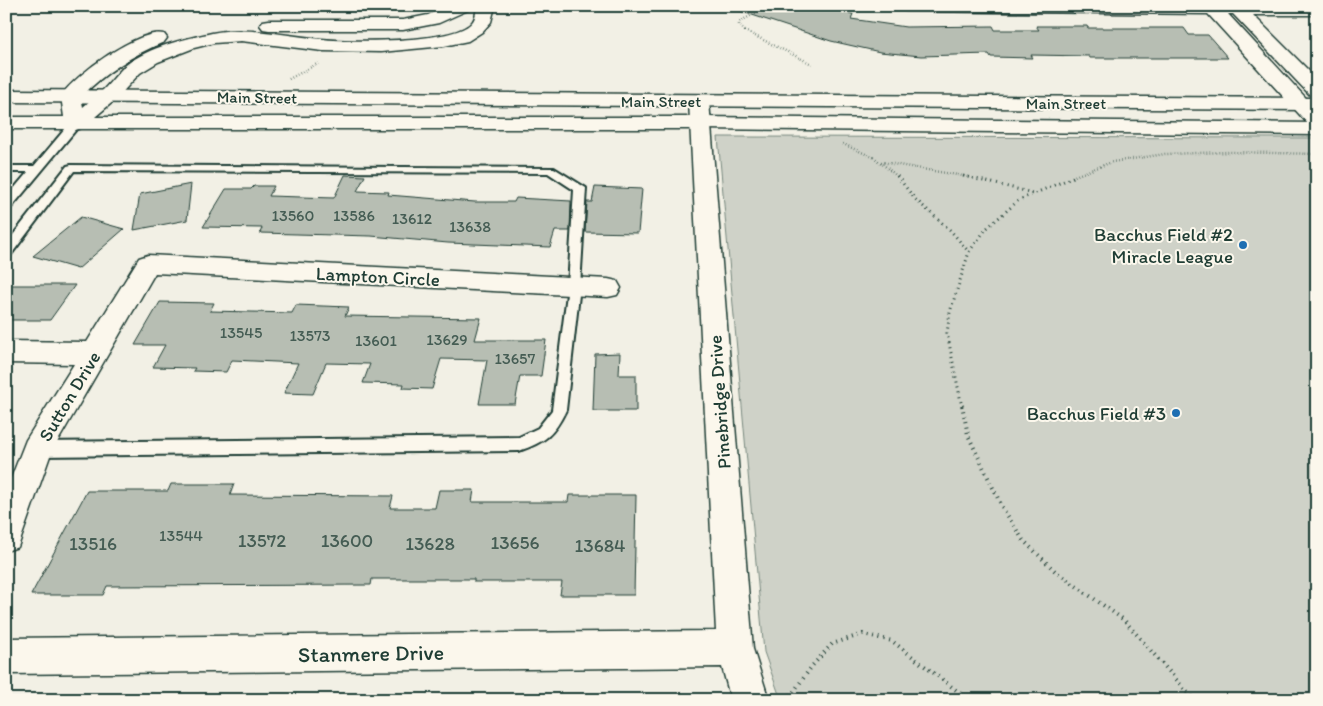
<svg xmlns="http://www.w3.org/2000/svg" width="1323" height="706" viewBox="0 0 1323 706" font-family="Itim,sans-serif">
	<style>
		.green { fill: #cfd2c8; stroke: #77887e }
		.building { fill: #b7beb3; stroke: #1f3d34 }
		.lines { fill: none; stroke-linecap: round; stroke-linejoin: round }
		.lane-casing { stroke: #1f3d34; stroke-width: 4 }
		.street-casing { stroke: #1f3d34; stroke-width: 3 }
		.secondary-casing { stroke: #1f3d34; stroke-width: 3 }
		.path-far2 { stroke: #1f3d34; stroke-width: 2.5; stroke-dasharray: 0.5 2.5; stroke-linecap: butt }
		.path-far1 { stroke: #1f3d34; stroke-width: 3; stroke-dasharray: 1 4; stroke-linecap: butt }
		.path { stroke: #1f3d34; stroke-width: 4; stroke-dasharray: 1 4.5; stroke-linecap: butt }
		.lane { fill: #fbf7ec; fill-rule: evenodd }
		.street { fill: #fbf7ec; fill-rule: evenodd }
		.secondary { fill: #fbf7ec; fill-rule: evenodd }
		.poi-dot { fill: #1f6fb2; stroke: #fbf7ec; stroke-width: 2 }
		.labels { text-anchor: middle; stroke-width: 4; stroke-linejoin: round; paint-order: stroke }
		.far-street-label { font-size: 16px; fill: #1f3d34; stroke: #fbf7ec }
		.number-label { font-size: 16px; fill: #455d54 }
		.poi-label { font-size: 19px; fill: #1f3d34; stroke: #fbf7ec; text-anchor: end }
		.street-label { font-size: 19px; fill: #1f3d34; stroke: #fbf7ec }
		.near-number-label { font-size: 19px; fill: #455d54 }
		.near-street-label { font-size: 22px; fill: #1f3d34; stroke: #fbf7ec }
	</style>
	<rect width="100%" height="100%" fill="#f2f0e5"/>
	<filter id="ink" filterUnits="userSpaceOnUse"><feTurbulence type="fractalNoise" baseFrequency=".02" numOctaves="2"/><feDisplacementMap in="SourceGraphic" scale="10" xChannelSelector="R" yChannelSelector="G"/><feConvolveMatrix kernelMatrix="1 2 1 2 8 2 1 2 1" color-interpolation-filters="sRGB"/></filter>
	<g filter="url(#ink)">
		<path class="green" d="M718,137L1317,138V700H781L764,652Z"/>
		<g class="building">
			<path d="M737,6H819L853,14L851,19L906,27L993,26L995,30H1039L1036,26H1087L1088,28H1184L1189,35H1208L1228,58H1090L1089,56L1031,55L1033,58L991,57L989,54L921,56L880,52L831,41L737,10Z"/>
			<path d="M345,175L365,176L357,191L389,192L388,195L475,202H514L516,198L571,201L570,231H555L550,247L448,243L371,236L260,233L262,228L203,227L226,189H251L254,186H274L269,196L334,198Z"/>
			<path d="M191,184L187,220L134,230L140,194Z"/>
			<path d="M595,187L642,189L638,233L585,232L587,202H592Z"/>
			<path d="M81,217L124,229L78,269L33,256Z"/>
			<path d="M6,285H75L50,320H6Z"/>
			<path d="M160,302L214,303L210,311L292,313L296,305L349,307L345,316L481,318L475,340H546L541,376H520L515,404H479L487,360L441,359L432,389L403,388L404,384L363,383L370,364L326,363L313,394L284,393L298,363L232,360L226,372L193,371L195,368L153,367L165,345H135Z"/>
			<path d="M620,353L619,375H636V411H593L595,354Z"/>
			<path d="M171,484H234L230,495L393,496L390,508H435L439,490H474L472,502H568L569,495H636L634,595H560L562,582H474V579H372L371,585L107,586L103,595H31L87,491H168Z"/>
		</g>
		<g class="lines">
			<g class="lane-casing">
				<g id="lane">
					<path d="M75,121L79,122L80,124L79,126L10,209L6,210V198L28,172H6V166H34L71,122Z"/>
					<path d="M71,165L554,168L586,188L580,286L566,410C554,435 545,442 519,451L37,456L32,454L29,449L32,444L37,442L519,437L538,428L552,410L568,286L574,190L548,173L74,171L10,256L6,257V244L67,166Z"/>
				</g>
			</g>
			<g class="street-casing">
				<g id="street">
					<path d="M447,6H470L468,10L439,23L403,30H269L263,29L260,25L263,21L269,20H403L428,15Z"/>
					<path d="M477,6H495L491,22L482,32L468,41L444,46L381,52L323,51L241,41L214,43L194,48L158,62L140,73L115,100L82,128L75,130L68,128L65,124L61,96C75,75 139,28 164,34L167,38L164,42C133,55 105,72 81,97L83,107C89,101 97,96 103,90C111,82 118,72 126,65C149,47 184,39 212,33C247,26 286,36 321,39C349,42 458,44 473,21C476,17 476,11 477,6Z"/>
					<path d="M899,6H1317V15H1253L1317,79V97L1310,95L1233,14H1228L1317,110V128L1310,126L1208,14L907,11L901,10Z"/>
					<path d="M699,95L706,97L709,101L753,649L769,700H731L722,667L6,674V638L716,631L689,101L692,97Z"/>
					<path d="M148,255L608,279L617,281L621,288L617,295L608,297L155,273L51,453L18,547L6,551V491L26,440L74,364L6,363V341L87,342L139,258Z"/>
				</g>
			</g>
			<g class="secondary-casing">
				<g id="secondary">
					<path d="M6,90L1317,98V110L6,102Z"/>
					<path d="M6,117H700L1317,123V135L700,129H6Z"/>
				</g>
			</g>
			<g class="path-far2">
				<path d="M769,6L739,22V25L745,31L812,64"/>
				<path d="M289,79L319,63"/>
				<path d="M843,144L875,158L898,177"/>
				<path d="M881,162L969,177"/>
				<path d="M1072,177L1112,162L1165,154L1229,152L1317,154"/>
			</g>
			<g class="path-far1">
				<path d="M897,176L915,199L950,230L969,252"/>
				<path d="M963,176L1033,193"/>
				<path d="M962,407L947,333L950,312L969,252L987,228L1019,200L1076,176"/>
			</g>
			<g class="path">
				<path d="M962,405L968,435L1002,507L1023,540L1055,571L1124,620L1194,700"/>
				<path d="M779,699L792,694L812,666L832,644L863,634L892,641L969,700"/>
			</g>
			<use href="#lane" class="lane"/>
			<use href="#street" class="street"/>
			<use href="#secondary" class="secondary"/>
		</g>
	</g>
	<g class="poi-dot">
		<circle cx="1243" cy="245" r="5"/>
		<circle cx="1176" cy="413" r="5"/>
	</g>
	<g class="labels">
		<g class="far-street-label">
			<text transform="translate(257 97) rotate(1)" y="6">Main Street</text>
			<text x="661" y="107">Main Street</text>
			<text x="1066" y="109">Main Street</text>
		</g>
		<g class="number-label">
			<text x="293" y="221">13560</text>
			<text x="354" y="221">13586</text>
			<text x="412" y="224">13612</text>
			<text x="470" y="232">13638</text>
			<text x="241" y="338">13545</text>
			<text x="310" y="341">13573</text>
			<text x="447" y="345">13629</text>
			<text x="376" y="346">13601</text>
			<text x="515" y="364">13657</text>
			<text x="181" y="541">13544</text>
		</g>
		<g class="poi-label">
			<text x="1233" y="241">Bacchus Field #2<tspan x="1233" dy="22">Miracle League</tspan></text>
			<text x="1166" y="420">Bacchus Field #3</text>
		</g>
		<g class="street-label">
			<text transform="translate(378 276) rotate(3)" y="7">Lampton Circle</text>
			<text transform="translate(69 396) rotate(-59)" y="7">Sutton Drive</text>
			<text transform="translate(719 402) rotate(-94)" y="7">Pinebridge Drive</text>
		</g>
		<g class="near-number-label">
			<text x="262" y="547">13572</text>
			<text x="347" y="547">13600</text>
			<text x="515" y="549">13656</text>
			<text x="93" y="550">13516</text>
			<text x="430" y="550">13628</text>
			<text x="600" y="552">13684</text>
		</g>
		<g class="near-street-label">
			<text transform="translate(371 653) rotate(-1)" y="8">Stanmere Drive</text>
		</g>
	</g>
	<rect width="1323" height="706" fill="none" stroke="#fbf7ec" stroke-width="25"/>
	<rect x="12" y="12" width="1298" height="681" fill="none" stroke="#1f3d34" stroke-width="2" filter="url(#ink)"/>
</svg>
